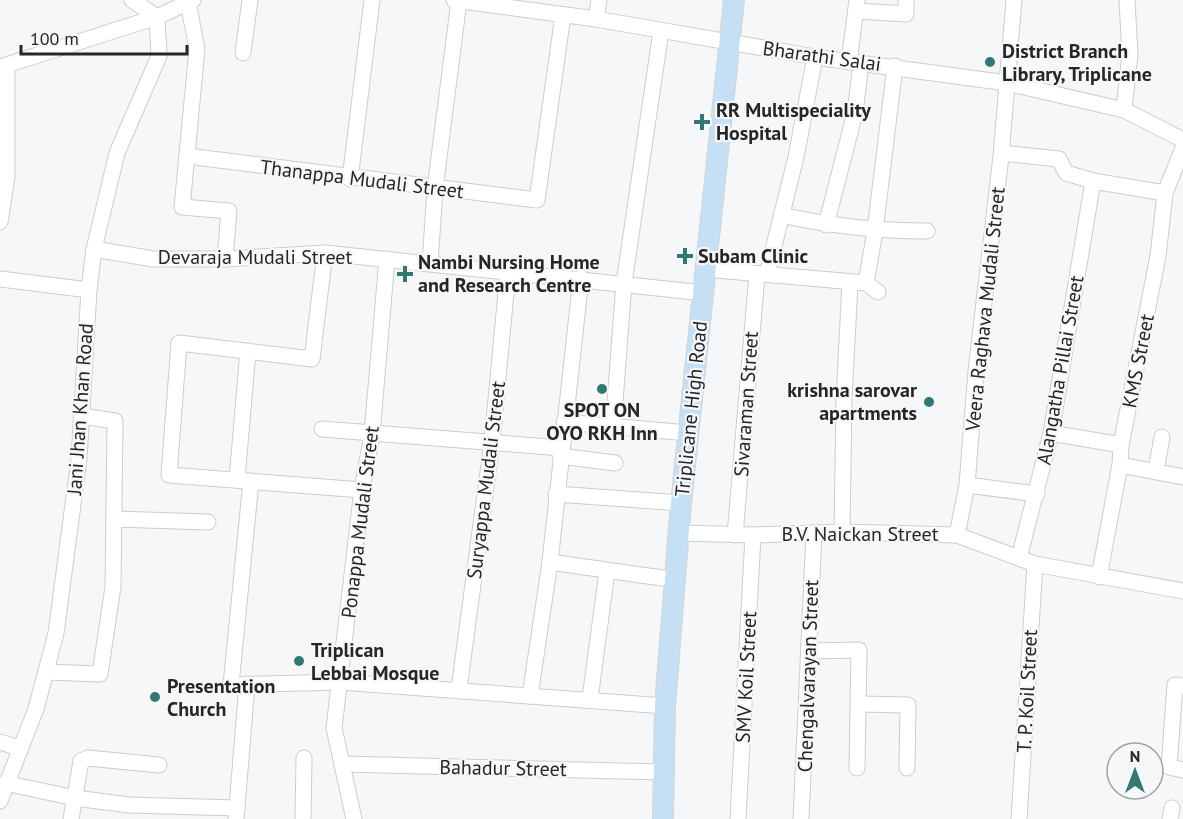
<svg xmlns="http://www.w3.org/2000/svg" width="1183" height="819" viewBox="0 0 1183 819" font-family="'PT Sans',sans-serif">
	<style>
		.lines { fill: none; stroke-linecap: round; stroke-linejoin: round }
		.minor-casing { stroke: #cbcdcf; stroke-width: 17 }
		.major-casing { stroke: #d4d4d4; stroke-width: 22 }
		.minor { stroke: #fff; stroke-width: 15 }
		.major { stroke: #c5e0f5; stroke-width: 20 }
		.poi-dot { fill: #317972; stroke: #f5f7f9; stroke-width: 2 }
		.labels { text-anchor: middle; stroke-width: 4.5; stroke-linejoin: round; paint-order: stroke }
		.poi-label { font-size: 20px; font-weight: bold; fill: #262627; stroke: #f5f7f9; text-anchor: start }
		.street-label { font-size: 20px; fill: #262627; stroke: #f5f7f9 }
	</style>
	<rect width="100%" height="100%" fill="#f5f7f9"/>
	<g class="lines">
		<g class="minor-casing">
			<g id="minor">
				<path d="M454,0L596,19L815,57L1007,83L1124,110L1183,140"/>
				<path d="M188,2L197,49L182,207L229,211L225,259"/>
				<path d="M856,11L906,14V0"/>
				<path d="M596,19L599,0"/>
				<path d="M243,53L250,0"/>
				<path d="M849,62L857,0"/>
				<path d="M0,67L157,17L193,0"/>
				<path d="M1124,110L1130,54L1127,0"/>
				<path d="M1002,153L1059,159L1066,173L1093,181L1165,193"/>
				<path d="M187,156L537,200L563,15"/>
				<path d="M350,179L372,0"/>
				<path d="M781,215C830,226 876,231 927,231"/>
				<path d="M0,222L7,177V66"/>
				<path d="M826,225L855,113L861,64"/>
				<path d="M94,249L153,259H225L325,253L704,293"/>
				<path d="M325,253L312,359L179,343L169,475L362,490"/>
				<path d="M430,263L435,189L459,1"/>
				<path d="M705,269L866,283L878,292"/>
				<path d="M767,274L796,157L815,57"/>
				<path d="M0,279L89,290"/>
				<path d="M866,283L875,231L895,66"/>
				<path d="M564,422L688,433"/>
				<path d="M613,428L624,283L661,31"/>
				<path d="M322,429L562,448"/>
				<path d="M1051,433L1121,445"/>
				<path d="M560,456L615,463"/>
				<path d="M1120,465L1183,477"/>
				<path d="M1156,471L1162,437"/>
				<path d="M237,479L248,351"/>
				<path d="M251,481L231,685L340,682L665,706"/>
				<path d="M967,485L1037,494"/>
				<path d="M556,494L681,503"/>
				<path d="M114,519L208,522"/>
				<path d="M842,532L844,399L850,283"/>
				<path d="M680,533L753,535L842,532L957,535L1035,564L1183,591"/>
				<path d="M735,535L757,274"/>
				<path d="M957,535L967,485L976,371L1001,156L1014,0"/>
				<path d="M1019,558L1051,433L1093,181"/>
				<path d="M550,562L676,580"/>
				<path d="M1099,577L1120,465L1121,445L1158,256L1165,193L1183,148"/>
				<path d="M809,651L859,650L857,768"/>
				<path d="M47,672L100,674L113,587L115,421L82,416"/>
				<path d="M1183,686L1175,685L1169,767L1183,770"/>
				<path d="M459,689L492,442L508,271"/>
				<path d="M530,696L550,562L581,278"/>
				<path d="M590,699L607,571"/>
				<path d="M859,704L908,705L907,768"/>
				<path d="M0,742L19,748"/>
				<path d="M342,764L663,772"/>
				<path d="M5,783L75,798L129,805L237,808"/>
				<path d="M0,801L36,709L56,633L79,459L89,290L94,249L117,153L159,56L157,17L132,0"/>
				<path d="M71,819L81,761L88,758L159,765"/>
				<path d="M236,819L247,684"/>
				<path d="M303,819L304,758"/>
				<path d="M354,819L334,728L362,490L372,434L387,259"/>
				<path d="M738,819L753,535"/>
				<path d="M801,819L814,533"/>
				<path d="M1019,819L1035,564"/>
				<path d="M1170,819L1172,808"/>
			</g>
		</g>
		<g class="major-casing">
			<path id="major" d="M663,819L665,706L681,503L734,0"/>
		</g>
		<use href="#minor" class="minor"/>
		<use href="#major" class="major"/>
	</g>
	<g class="poi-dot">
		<circle cx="990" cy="62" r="6"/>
		<path d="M699 113h6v6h6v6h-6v6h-6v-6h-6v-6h6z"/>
		<path d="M682 247h6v6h6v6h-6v6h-6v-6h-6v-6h6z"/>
		<path d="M402 265h6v6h6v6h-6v6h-6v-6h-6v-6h6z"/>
		<circle cx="602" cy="389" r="6"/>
		<circle cx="929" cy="402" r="6"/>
		<circle cx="299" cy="661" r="6"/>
		<circle cx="155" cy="697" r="6"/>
	</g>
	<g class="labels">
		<g class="poi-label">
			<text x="1002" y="58">District Branch<tspan x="1002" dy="23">Library, Triplicane</tspan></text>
			<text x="716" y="117">RR Multispeciality<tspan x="716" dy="23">Hospital</tspan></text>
			<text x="698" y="263">Subam Clinic</text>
			<text x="418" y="269">Nambi Nursing Home<tspan x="418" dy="23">and Research Centre</tspan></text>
			<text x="917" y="397" text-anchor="end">krishna sarovar<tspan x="917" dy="23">apartments</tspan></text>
			<text x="602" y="417" text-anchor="middle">SPOT ON<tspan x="602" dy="23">OYO RKH Inn</tspan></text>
			<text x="311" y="657">Triplican<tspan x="311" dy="23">Lebbai Mosque</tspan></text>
			<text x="167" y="693">Presentation<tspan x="167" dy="23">Church</tspan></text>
		</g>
		<g class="street-label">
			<text transform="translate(822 56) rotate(8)" y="7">Bharathi Salai</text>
			<text transform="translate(362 179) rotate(7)" y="7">Thanappa Mudali Street</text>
			<text x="255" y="264">Devaraja Mudali Street</text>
			<text transform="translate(985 309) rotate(-84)" y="7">Veera Raghava Mudali Street</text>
			<text transform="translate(1138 361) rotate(-79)" y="7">KMS Street</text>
			<text transform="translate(1060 370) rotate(-80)" y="7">Alangatha Pillai Street</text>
			<text transform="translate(746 404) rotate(-86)" y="7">Sivaraman Street</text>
			<text transform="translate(80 409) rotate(-86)" y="7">Jani Jhan Khan Road</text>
			<text transform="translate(691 409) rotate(-84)" y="7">Triplicane High Road</text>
			<text transform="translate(486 480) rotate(-83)" y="7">Suryappa Mudali Street</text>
			<text transform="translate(360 522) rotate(-83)" y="7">Ponappa Mudali Street</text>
			<text x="860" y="541">B.V. Naickan Street</text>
			<text transform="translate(808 676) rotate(-88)" y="7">Chengalvarayan Street</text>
			<text transform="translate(746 677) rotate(-87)" y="7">SMV Koil Street</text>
			<text transform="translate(1027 691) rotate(-87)" y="7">T. P. Koil Street</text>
			<text transform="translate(503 768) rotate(1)" y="7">Bahadur Street</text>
		</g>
	</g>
	<g transform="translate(1135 771)"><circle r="28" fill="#f5f7f9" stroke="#a2a3a5" stroke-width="1.5"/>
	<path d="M0-4.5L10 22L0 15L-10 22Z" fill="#317972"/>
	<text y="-9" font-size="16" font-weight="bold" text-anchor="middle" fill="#262627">N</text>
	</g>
	<path d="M21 45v9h166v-9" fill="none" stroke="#262627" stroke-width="3"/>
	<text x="30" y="45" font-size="18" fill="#262627" stroke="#f5f7f9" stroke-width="4.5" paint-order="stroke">100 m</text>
</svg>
